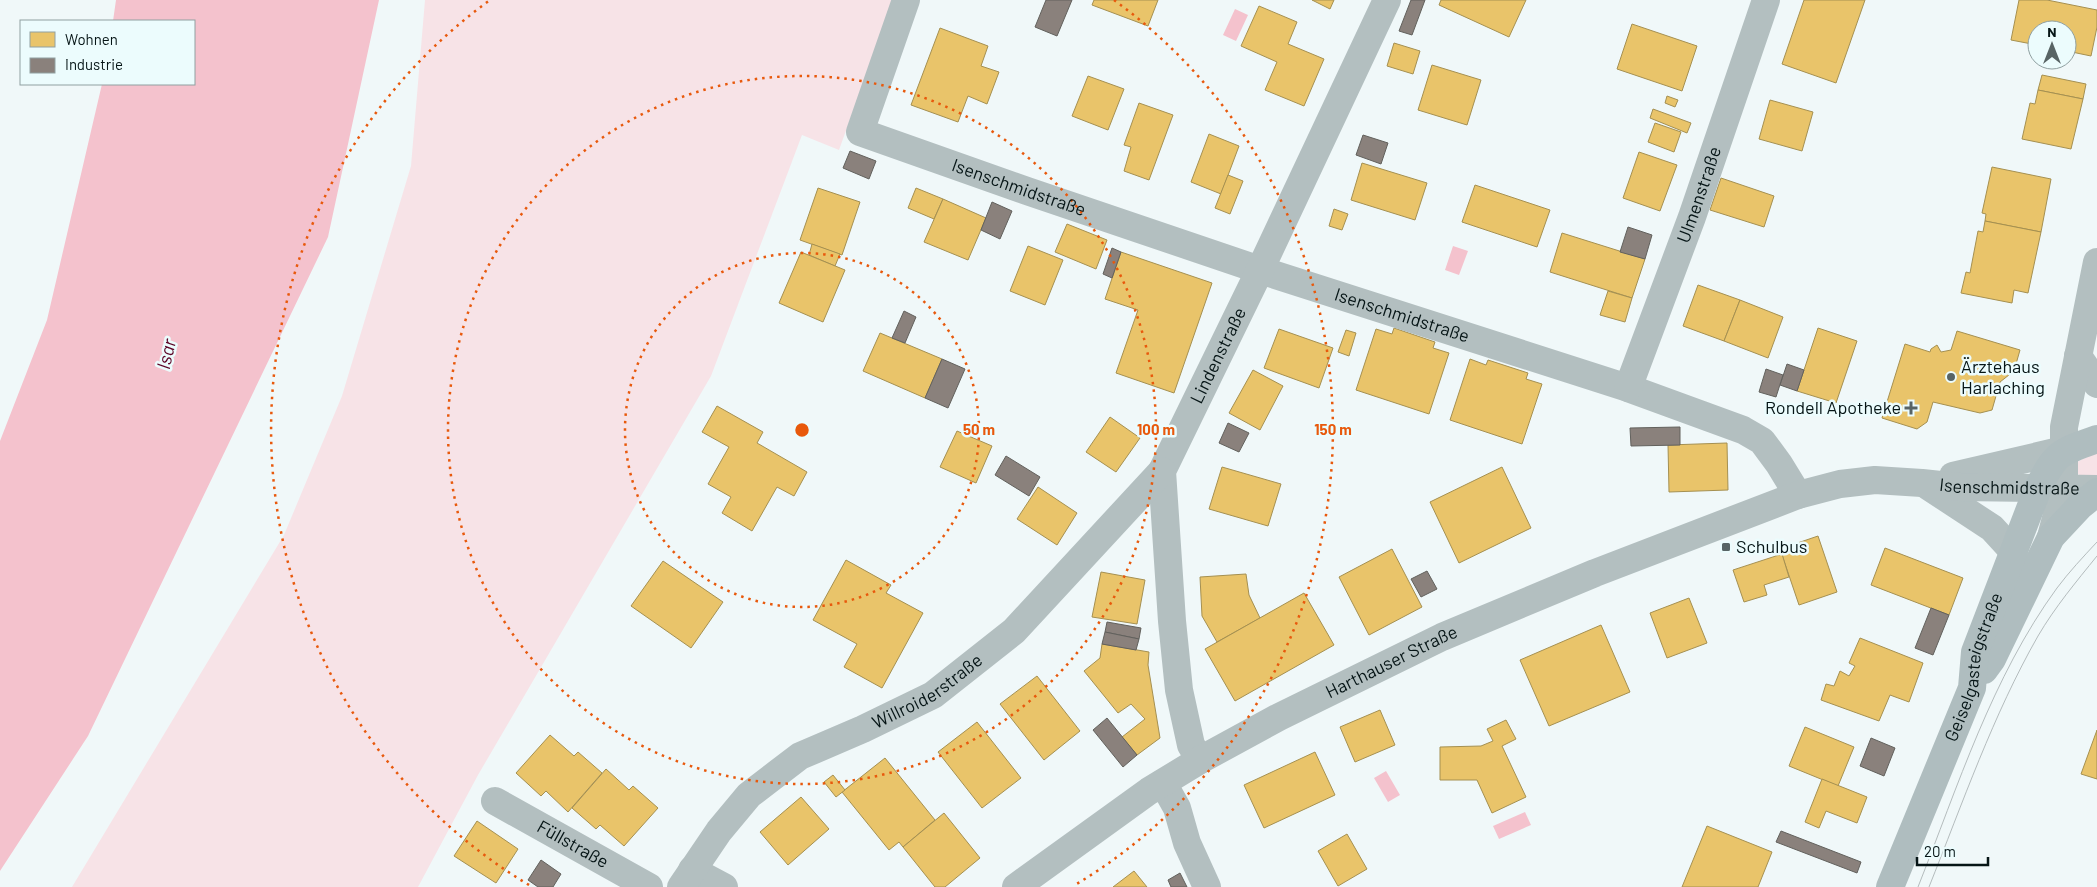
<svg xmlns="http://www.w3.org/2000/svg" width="2097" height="887" viewBox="0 0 2097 887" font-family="Barlow,sans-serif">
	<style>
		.green { fill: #f7e3e7 }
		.water { fill: #f4c2cd }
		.homes { fill: #e9c46a; stroke: #a59051 }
		.industry { fill: #8a817c; stroke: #62615d }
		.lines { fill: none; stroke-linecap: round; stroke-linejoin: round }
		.minor { stroke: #b3bfc0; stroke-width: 28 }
		.secondary { stroke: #afbdbf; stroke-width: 28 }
		.tram { stroke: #b4bcbd; stroke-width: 1 }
		.ring { fill: none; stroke: #e8590c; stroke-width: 2.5; stroke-dasharray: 2.5 5 }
		.poi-dot { fill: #586465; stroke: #ecfcfd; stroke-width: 2 }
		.labels { text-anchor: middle; stroke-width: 5; stroke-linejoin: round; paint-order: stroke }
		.street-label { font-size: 18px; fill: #061516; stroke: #ecfcfd }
		.poi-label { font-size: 18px; fill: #061516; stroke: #ecfcfd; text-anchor: start }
		.water-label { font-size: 19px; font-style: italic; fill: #5c0426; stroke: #ecfcfd }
		.centre { fill: #e8590c; stroke: #ecfcfd; stroke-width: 2.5 }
		.ring-label { font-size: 15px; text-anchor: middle; font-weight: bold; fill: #e8590c; stroke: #ecfcfd; stroke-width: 5; stroke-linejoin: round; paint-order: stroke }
	</style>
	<rect width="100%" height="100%" fill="#f0f8f9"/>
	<g class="green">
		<path d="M425,0H893L839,150L802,135L711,376L478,775L418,887H72L284,535L342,396L411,166Z"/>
		<path d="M2097,452V475C2090,478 2081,478 2076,472L2077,462Z"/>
	</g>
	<g class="water">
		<path d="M116,0H379L328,237L88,736L0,871V441L47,320L102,84H194V21H113Z"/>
		<path d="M1235,9L1248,15L1236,41L1223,35Z"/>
		<path d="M1453,246L1468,251L1459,275L1445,270Z"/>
		<path d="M1386,771L1400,795L1388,802L1374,778Z"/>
		<path d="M1525,812L1531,825L1499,839L1493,826Z"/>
	</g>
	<g class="homes">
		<path d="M1094,0H1158L1148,26L1092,5Z"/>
		<path d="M1312,0H1334L1330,9Z"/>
		<path d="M1441,0H1526L1509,37L1439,5Z"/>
		<path d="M1804,0H1865L1836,83L1782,64Z"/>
		<path d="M2019,0H2047L2097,10V27L2091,56L2067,51V30H2037V45L2011,40Z"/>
		<path d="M1259,6L1297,22L1288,44L1324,59L1304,106L1265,90L1277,62L1241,46Z"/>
		<path d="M1632,24L1697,46L1682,91L1617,69Z"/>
		<path d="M940,28L988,46L981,66L999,72L987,104L968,96L958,122L911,105Z"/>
		<path d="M1394,43L1420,51L1413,74L1387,66Z"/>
		<path d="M1432,65L1481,80L1467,125L1418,110Z"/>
		<path d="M2042,75L2086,84L2083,99L2038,90Z"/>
		<path d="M1088,76L1124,89L1108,130L1072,116Z"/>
		<path d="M2038,90L2083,99L2071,149L2022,139L2030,103L2035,104Z"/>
		<path d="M1667,96L1678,100L1675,107L1665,103Z"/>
		<path d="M1770,100L1813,112L1802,151L1759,139Z"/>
		<path d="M1139,103L1173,115L1149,180L1124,171L1131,147L1124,145Z"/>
		<path d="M1653,109L1691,123L1687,133L1650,118Z"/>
		<path d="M1655,123L1681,132L1674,152L1648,142Z"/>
		<path d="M1209,134L1239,146L1221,194L1191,182Z"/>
		<path d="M1639,152L1677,165L1660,211L1623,198Z"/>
		<path d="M1362,163L1427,183L1415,220L1351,200Z"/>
		<path d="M1992,167L2051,179L2041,232L1985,221L1986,214L1982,213Z"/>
		<path d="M1228,175L1243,181L1230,214L1215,208Z"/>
		<path d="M1721,178L1774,196L1764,227L1710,210Z"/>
		<path d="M1475,185L1550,210L1537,247L1462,222Z"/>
		<path d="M818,188L860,202L842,255L800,240Z"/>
		<path d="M916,188L943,199L934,219L908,208Z"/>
		<path d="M943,199L986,218L968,260L924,242Z"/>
		<path d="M1334,209L1348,214L1342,230L1329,226Z"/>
		<path d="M1985,221L2041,232L2028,293L2014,290L2012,303L1961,293L1966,272L1970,273L1978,231L1983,232Z"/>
		<path d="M1067,224L1107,240L1096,269L1055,252Z"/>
		<path d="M1562,233L1645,259L1632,298L1550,272Z"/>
		<path d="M812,244L840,254L835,266L809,255Z"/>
		<path d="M1028,246L1063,260L1045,305L1010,291Z"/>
		<path d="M801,252L845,270L823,322L779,303Z"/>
		<path d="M1121,252L1212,283L1174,393L1116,373L1138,310L1105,299Z"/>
		<path d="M1698,285L1740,300L1724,341L1683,326Z"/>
		<path d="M1608,291L1632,298L1625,322L1600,315Z"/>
		<path d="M1740,300L1783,317L1768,358L1724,341Z"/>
		<path d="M1394,328L1435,342L1433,348L1449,353L1429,414L1356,390L1376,329L1392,334Z"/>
		<path d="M1818,328L1857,341L1836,403L1797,391Z"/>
		<path d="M1279,329L1333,348L1319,388L1264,368Z"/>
		<path d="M1346,330L1356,333L1349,356L1338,352Z"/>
		<path d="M1957,331L2020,350L2014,371L2000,382L1992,410L1980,413L1933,402L1927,422L1917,429L1882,418L1905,344L1930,352L1931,349L1937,345L1941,352L1951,350Z"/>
		<path d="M880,333L942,359L925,398L863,371Z"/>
		<path d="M1470,359L1486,365L1488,360L1528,373L1526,379L1542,384L1522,444L1450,420Z"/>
		<path d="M1253,370L1283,386L1260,430L1229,413Z"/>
		<path d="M717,406L763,432L757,443L807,472L794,496L777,487L752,531L722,513L731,497L708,484L729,447L702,432Z"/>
		<path d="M1110,417L1140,438L1116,472L1086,452Z"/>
		<path d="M957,431L992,446L976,483L940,467Z"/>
		<path d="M1727,443L1728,490L1669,492L1668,445Z"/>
		<path d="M1222,467L1281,484L1268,526L1209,509Z"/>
		<path d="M1502,467L1531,528L1459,563L1430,502Z"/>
		<path d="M1038,487L1077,513L1057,545L1017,519Z"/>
		<path d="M1818,536L1837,592L1799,605L1780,549Z"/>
		<path d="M1885,548L1963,578L1949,615L1871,585Z"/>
		<path d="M1392,549L1422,607L1369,635L1339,577Z"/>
		<path d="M1782,554L1789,577L1764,585L1767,595L1744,602L1733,570Z"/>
		<path d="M846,560L891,585L886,593L923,613L882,688L844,667L857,644L813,620Z"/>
		<path d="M663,561L723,602L691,648L631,606Z"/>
		<path d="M1101,572L1145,580L1137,624L1092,617Z"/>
		<path d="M1246,574L1249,595L1260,618L1217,642L1202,616L1200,577Z"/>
		<path d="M1304,593L1334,645L1235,701L1205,649Z"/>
		<path d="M1689,598L1707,643L1667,658L1650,613Z"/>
		<path d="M1601,625L1630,692L1549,726L1520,660Z"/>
		<path d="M1860,638L1923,663L1909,702L1890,695L1879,721L1821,700L1826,684L1834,686L1840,671L1849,676L1855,666L1849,663Z"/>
		<path d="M1102,644L1149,652L1148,665L1160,738L1137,755L1122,737L1145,719L1131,704L1118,713L1084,671L1100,658Z"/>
		<path d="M1037,676L1080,731L1044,760L1000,704Z"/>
		<path d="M1380,710L1395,745L1355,762L1340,727Z"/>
		<path d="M1506,720L1516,739L1502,746L1526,797L1492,813L1477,780H1440V747L1481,746L1493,741L1487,729Z"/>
		<path d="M977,722L1021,778L982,808L938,752Z"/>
		<path d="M1805,727L1854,747L1838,786L1789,766Z"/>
		<path d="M2097,730V779L2081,774Z"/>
		<path d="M550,735L574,756L578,752L602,773L568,812L546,791L541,796L516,773Z"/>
		<path d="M1315,752L1335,795L1264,828L1244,785Z"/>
		<path d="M885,758L935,820L903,847L899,842L889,850L842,792Z"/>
		<path d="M606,769L629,790L633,786L658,808L624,846L600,825L596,829L572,808Z"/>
		<path d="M833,775L845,790L836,797L824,782Z"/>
		<path d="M1822,779L1867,797L1857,823L1826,811L1819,828L1805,822Z"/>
		<path d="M801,797L829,829L788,865L760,832Z"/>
		<path d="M944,813L980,858L945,887H935L903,847Z"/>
		<path d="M477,821L518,849L496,883L454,856Z"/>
		<path d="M1707,826L1772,852L1758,887H1682Z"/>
		<path d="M1347,834L1367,869L1338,886L1318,851Z"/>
		<path d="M1134,871L1147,887H1113Z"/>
	</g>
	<g class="industry">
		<path d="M1046,0H1072L1057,36L1035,27Z"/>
		<path d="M1411,0H1425L1412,35L1399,31Z"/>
		<path d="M1363,135L1388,143L1381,164L1356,155Z"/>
		<path d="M850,151L876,161L869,179L843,168Z"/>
		<path d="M992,202L1012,211L1000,239L981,230Z"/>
		<path d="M1628,227L1652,235L1645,259L1620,252Z"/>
		<path d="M1112,248L1121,252L1112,278L1103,274Z"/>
		<path d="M904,311L916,317L905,343L892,338Z"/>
		<path d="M942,359L965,369L948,408L925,398Z"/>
		<path d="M1787,364L1804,370L1797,391L1780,385Z"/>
		<path d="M1766,369L1783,375L1776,397L1759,392Z"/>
		<path d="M1228,423L1249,433L1239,452L1219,443Z"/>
		<path d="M1680,427V445L1631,446L1630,428Z"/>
		<path d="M1006,456L1040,477L1029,496L995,475Z"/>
		<path d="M1427,571L1437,589L1421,597L1411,579Z"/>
		<path d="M1931,608L1949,615L1933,655L1915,648Z"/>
		<path d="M1107,622L1141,628L1139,639L1105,632Z"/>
		<path d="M1105,632L1139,639L1136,650L1102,644Z"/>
		<path d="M1107,718L1137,755L1123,767L1093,730Z"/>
		<path d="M1871,738L1895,748L1884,776L1860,766Z"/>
		<path d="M1781,831L1861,862L1857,873L1776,842Z"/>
		<path d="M541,860L561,874L553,887H538L528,880Z"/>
		<path d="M1180,873L1187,887H1171L1168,880Z"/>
	</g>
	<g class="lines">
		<g class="minor">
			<path id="s1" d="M906,0L860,132L1027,191L1260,270L1628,388L1743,430L1762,441L1779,464L1798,495"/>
			<path d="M2078,356L2097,384"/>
			<path id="s2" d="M1628,388L1692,217L1766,0"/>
			<path d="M1953,476L2064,450"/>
			<path d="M1928,486L1992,528L2014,552"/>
			<path d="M2051,537L2064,488V427L2097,262"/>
			<path id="s3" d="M1200,760L1191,745L1179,690L1172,621L1162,471L1260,270L1387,0"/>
			<path d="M1163,783L1177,808L1187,843L1207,887"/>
			<path id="s4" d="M495,801L649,887"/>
			<path d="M692,870L724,887"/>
			<path id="s5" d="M681,887L719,831L749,795L800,756L863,729L933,695L1014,631L1162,471"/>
			<path id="s6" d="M1016,887L1149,791L1200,760L1279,717L1442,637L1595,573L1798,495L1840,484L1875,480L1922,483L1959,487L2097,489"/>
		</g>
		<g class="secondary">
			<path d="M1984,670L1992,659L2051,537L2080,506L2097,492"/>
			<path id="s7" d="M1890,887L1972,688L1975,652L2038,488C2056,452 2060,452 2097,439"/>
		</g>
		<g class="tram">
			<path d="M1918,887C1958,786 1992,677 2057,588C2069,572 2083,557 2097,542"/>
			<path d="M1929,887C1963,802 1993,715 2038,636C2055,607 2076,582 2097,556"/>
		</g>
	</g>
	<g class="ring">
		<circle cx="802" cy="430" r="177"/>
		<circle cx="802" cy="430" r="354"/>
		<path d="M529 885A531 531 0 0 1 490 0M1114 0A531 531 0 0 1 1075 885"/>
	</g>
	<g class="poi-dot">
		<circle cx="1951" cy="377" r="5"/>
		<path d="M1908.5 400.5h5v5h5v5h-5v5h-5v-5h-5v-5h5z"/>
		<rect x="1721" y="542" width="10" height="10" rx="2.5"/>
	</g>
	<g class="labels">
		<g class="street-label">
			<text dy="6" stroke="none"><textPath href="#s1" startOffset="308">Isenschmidstraße</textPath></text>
			<text dy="6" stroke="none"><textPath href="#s2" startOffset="206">Ulmenstraße</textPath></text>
			<text dy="6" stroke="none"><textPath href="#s1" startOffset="712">Isenschmidstraße</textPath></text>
			<text dy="6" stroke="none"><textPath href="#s3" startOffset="422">Lindenstraße</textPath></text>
			<text dy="6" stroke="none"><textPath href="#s6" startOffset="1092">Isenschmidstraße</textPath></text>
			<text dy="6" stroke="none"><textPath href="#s6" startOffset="439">Harthauser Straße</textPath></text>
			<text dy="6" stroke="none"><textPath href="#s7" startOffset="236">Geiselgasteigstraße</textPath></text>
			<text dy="6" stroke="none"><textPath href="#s5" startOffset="322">Willroiderstraße</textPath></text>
			<text dy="6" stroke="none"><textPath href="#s4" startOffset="89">Füllstraße</textPath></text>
		</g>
		<g class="poi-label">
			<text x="1961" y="373">Ärztehaus<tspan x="1961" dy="21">Harlaching</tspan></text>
			<text x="1901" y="414" text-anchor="end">Rondell Apotheke</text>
			<text x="1736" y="553">Schulbus</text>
		</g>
		<g class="water-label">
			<text transform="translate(166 354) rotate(-77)" y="7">Isar</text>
		</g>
	</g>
	<circle cx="802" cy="430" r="8" class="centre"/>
	<g class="ring-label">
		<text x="979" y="435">50 m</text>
		<text x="1156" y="435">100 m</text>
		<text x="1333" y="435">150 m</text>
	</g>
	<rect x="20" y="20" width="175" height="65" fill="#ecfcfd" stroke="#90a0a1"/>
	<rect x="30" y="32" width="25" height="15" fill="#e9c46a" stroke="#90a0a1"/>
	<text x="65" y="45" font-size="15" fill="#061516">Wohnen</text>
	<rect x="30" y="58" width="25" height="15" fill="#8a817c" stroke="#90a0a1"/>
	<text x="65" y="70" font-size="15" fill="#061516">Industrie</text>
	<g transform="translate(2052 45)"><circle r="24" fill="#ecfcfd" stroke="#90a0a1"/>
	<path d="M0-4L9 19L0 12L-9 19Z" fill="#586465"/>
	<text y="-8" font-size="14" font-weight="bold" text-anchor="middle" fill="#061516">N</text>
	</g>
	<path d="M1917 857v8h71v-8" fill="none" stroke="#061516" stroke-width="2.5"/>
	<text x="1924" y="857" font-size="15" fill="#061516" stroke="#ecfcfd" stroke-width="4" paint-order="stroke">20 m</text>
</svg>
